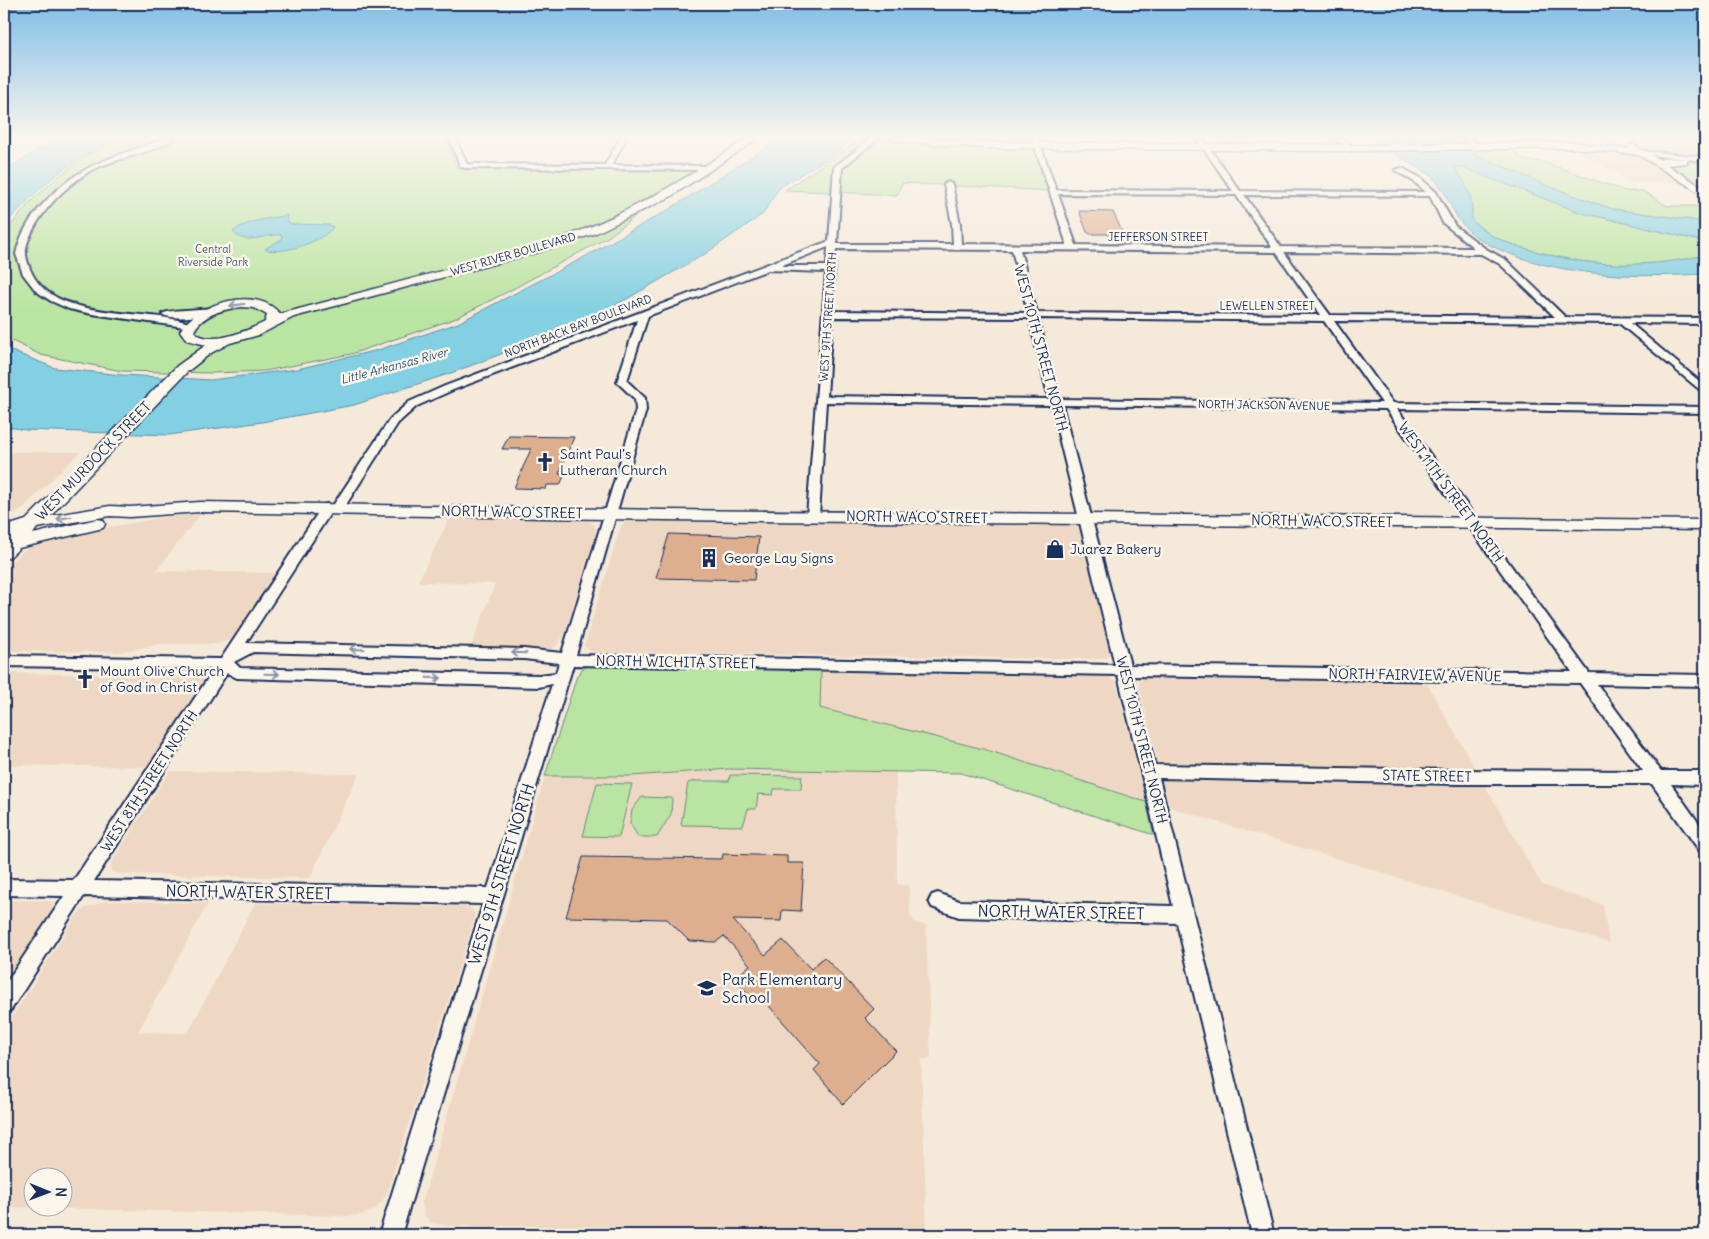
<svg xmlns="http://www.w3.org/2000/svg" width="1709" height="1239" viewBox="0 0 1709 1239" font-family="Delius,sans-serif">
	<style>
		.built { fill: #eed8c3; fill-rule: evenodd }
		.green { fill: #bae4a1; stroke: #6a8a80 }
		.water { fill: #83d0e2; stroke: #5990ad }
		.building { fill: #deaf8f; stroke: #1b2f5e }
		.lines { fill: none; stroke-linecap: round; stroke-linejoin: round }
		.street-casing { stroke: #1b2f5e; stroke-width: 4 }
		.secondary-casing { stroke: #1b2f5e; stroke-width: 3 }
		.street { fill: #fbf7ec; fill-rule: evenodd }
		.secondary { fill: #fbf7ec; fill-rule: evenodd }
		.oneway { stroke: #8b93a5 }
		.labels { text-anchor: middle; stroke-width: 5; stroke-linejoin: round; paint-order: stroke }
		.far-street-label { font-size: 11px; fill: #1b2f5e; stroke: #fbf7ec }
		.far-park-label { font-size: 11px; fill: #435c6f; stroke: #fbf7ec }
		.far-water-label { font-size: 12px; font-style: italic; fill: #35577f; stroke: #fbf7ec }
		.street-label { font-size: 14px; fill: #1b2f5e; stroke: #fbf7ec }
		.poi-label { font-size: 14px; fill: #1b2f5e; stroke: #fbf7ec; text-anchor: start }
		.near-street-label { font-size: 16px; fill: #1b2f5e; stroke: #fbf7ec }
		.near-poi-label { font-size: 16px; fill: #1b2f5e; stroke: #fbf7ec; text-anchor: start }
	</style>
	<rect width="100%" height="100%" fill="#f5e9d9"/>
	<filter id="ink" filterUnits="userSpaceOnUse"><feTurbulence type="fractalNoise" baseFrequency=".02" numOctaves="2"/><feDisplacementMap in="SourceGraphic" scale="10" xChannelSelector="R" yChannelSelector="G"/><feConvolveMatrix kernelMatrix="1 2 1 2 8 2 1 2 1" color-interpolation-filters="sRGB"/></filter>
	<g filter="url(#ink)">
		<g class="built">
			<path d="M1623,138L1705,139V158L1648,152Z"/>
			<path d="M1575,148L1638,156L1681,183H1632Z"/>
			<path d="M4,452H80L19,512L4,515Z"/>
			<path d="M201,514L156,571L277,573L231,640L216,644H159L120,652L4,651V569L23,551L42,541L72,534L160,518Z"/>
			<path d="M450,517L576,518L590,522L595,526L596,532L564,636L555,647L549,650L470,649L495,584L418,582Z"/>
			<path d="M633,519L1070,523L1077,525L1080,531L1109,651L1108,657L1097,659L592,652L584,646L620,529L626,520Z"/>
			<path d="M821,670L1105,675L1116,682L1146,802L987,750L819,708Z"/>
			<path d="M4,673L200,676L204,678V683L149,767L4,765Z"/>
			<path d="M1146,677L1427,684L1542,885L1603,905L1609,943L1169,807L1138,681Z"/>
			<path d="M730,769L896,772L897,884L909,886L910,915L915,923L926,925L931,1059H921L927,1235L576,1226H448L431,1223L425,1216L422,1203L545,776H631Z"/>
			<path d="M170,771L359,774L310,878L119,874L111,871V863Z"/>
			<path d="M4,900L49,901L54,904L48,921L4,989Z"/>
			<path d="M106,901L208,903L138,1032L188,1033L255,903L469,907L474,912V920L386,1196L375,1210L361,1215L347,1216L4,1207V1030L76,916L85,908ZM32,1176H62V1206H32Z"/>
		</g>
		<g class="green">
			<path d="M123,138H446L456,167L686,169L693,173L608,237L509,291L454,319L351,354L265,371L213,373L122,371L41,355L4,337V234L31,201L58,177L90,153Z"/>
			<path d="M862,138H1033L1053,191L902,183L897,195L785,190Z"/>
			<path d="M1507,147L1526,161H1541L1625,191H1643L1667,206H1705V222L1612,209L1548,186L1462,148Z"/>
			<path d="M1670,162H1705V186L1668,164Z"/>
			<path d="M1453,167H1461L1579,212L1705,242V255C1652,268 1599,268 1546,254C1517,246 1493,242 1471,219C1475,198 1465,183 1453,167Z"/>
			<path d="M588,666L821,670L820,708L987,750L1146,802L1154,835L961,773L730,769L631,776H545L577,676L582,669Z"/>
			<path d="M730,775L802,776L801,789H774L773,795L758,794L756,809H748L743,826L681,825L688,783L695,781H729Z"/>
			<path d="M597,783L632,784L619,837L583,836Z"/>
			<path d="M642,797L672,798L671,814L657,837H638L630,823L632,810Z"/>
		</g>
		<g class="water">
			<path d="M59,138H118C72,157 37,189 4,226V170Z"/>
			<path d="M781,138H850L842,149L779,188L763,214L705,254L618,304L535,341L454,372L354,405L262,422L169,435L25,430L4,426V348L55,368L122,375L211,380L297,369L378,350L458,323L579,260L668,210Z"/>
			<path d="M1378,138H1449L1475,155L1548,186L1612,209L1705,222V242L1579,212L1461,167H1453C1466,180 1475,201 1471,219C1493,242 1517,246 1546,254C1599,268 1652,267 1705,255V274C1639,277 1582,278 1518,257C1499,250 1477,241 1463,225C1451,212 1448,193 1435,180C1418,163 1392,158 1378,138Z"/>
			<path d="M287,215V221L291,224L330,225L333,227C324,241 280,256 265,249L282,239L281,235C265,233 246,247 233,232C246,220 270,219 287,215Z"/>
		</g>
		<g class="building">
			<path d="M1079,211L1113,212L1125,238L1111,237L1110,234H1090L1087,232Z"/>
			<path d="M509,436L574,437L559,474H565L560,485H547L546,489L514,488L531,449H502Z"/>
			<path d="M669,534L759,537L754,580L656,578Z"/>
			<path d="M723,854L787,856V863H804L801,911L782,910L781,921L733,920L765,955L783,940L811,969L824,957L874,1009L865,1018L896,1051L843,1104L814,1070L820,1064L762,998L756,1003L734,979L750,965L724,936L716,942L689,941L667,919L566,917L583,857L722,859Z"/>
		</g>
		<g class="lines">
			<g class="street-casing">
				<g id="street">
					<path d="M166,138H174C153,155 112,157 87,173C62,189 39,213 28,241C24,252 26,258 30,269C52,324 148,307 192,324V328L92,314L69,309L51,301L36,291L23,274L16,254C20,235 30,218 43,204C80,162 117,157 166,138Z"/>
					<path d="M449,138H455L467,164L605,165L620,138H626L612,165L708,166L712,168L708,170L464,168L460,166Z"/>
					<path d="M872,138H879L842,168L837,244H953L952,224L944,184L948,182L952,184L960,224L961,244L1067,245L1032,138H1038L1056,190L1233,191L1196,138H1202L1240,191L1426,192L1413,181L1395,170L1402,168L1419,177L1436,192L1455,226L1486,249L1506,260L1565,317L1705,318V324L1630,323L1705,386V394L1619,323L1334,321L1393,403L1705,407V413L1397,409L1589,673L1705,675V686L1597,684L1661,771H1705V785L1671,784L1705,832V852L1699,850L1652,784H1457L1159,778L1274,1235H1252L1177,923L959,917L932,907L929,901L932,895L938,893L959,901L1173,906L1118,675L573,665L401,1235H379L483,904L84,896L11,1010L4,1012V986L64,896L4,895V879L74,880L214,669L4,666V656L221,659L323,505L327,504L332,507L390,419L409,402L445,386L829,241L834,167ZM1058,194L1236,195L1272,247L1076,245ZM1244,195L1430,196L1443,223L1474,248L1281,247ZM828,247L827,266H780ZM836,249L1012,250L1028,313L832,311ZM1020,250L1276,252L1320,315L1037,313ZM1284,252L1481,254L1500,264L1555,317L1330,315ZM768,270L826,272L807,516L809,519L813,520L819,516L826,402L1051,405L1115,665L576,655L646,410L645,398L627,381L648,316ZM832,317L1029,318L1049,399L827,396ZM1038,318L1324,321L1382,403L1060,399ZM637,320L617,382L635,399L636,410L562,653L524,649L246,643L333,509L338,512L342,511L398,423L417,406L453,390ZM1062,405L1386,409L1572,672L1130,665ZM253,652L524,659L559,663L556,673L539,675L240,668L234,662ZM227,673L237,678L539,687L552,684L488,888L94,881ZM1132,676L1580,683L1643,771L1457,770L1155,765Z"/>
					<path d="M1332,138H1339L1358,148L1353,149Z"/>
					<path d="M1462,138H1469L1479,145L1474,146Z"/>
					<path d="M1642,151L1705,157V161L1640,154Z"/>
					<path d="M211,308L214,309V313C203,316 171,321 162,314C169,309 200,310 211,308Z"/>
				</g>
			</g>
			<g class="secondary-casing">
				<g id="secondary">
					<path d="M748,138H759L670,197L596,233L539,252L294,317L259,335L230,343L211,353L187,372L50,516L110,506L130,507L200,502L665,510L1705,520V530L665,520L200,512L130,517L110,516L37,528L33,534L97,519L103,520L105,524L103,528L19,548L10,557L4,559V543L11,536L4,537V527L26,520L177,366L206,345L187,340L180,331C197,303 257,285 280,314L550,242C623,218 685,179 748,138ZM242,307L254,308L267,315L265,322C249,330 208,348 194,331C203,314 224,309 242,307Z"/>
					<path d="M891,138H925L984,142L1355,145L1573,142L1628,149L1629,145L1632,144L1660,160L1665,158L1687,159V163L1667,165L1705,189V196L1639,155L1573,148L1355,151L984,148L896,141Z"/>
				</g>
			</g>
			<use href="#street" class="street"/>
			<use href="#secondary" class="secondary"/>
		</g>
		<defs><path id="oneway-shaft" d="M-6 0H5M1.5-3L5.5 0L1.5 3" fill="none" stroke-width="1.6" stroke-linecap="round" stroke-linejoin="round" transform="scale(1.25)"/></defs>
		<g class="oneway">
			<use href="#oneway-shaft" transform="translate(237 305) rotate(173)"/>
			<use href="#oneway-shaft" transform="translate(64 518) rotate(170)"/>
			<use href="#oneway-shaft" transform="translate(357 649) rotate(-179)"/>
			<use href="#oneway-shaft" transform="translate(519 653) rotate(-178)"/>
			<use href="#oneway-shaft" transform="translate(272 674) rotate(1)"/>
			<use href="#oneway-shaft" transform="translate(434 678) rotate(1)"/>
		</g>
	</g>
	<linearGradient id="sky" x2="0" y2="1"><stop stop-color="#7fbfe6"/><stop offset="0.44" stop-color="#faf5ee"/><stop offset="1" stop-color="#faf5ee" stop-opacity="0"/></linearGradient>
	<rect width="1709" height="311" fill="url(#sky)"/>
	<defs>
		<g id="church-bare" transform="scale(1.5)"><path d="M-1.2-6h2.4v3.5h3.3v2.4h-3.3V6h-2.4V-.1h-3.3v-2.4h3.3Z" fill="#1b2f5e" stroke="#fbf7ec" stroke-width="2.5" paint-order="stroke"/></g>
		<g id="shop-bare" transform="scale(1.5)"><path d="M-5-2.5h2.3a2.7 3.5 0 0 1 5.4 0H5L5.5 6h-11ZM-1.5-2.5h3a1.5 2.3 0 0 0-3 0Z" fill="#1b2f5e" stroke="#fbf7ec" stroke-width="2.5" paint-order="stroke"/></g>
		<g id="building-bare" transform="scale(1.5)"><path d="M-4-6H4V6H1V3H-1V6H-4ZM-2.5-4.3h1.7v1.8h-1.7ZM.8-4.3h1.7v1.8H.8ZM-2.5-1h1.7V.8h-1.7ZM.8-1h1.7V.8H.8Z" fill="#1b2f5e" stroke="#fbf7ec" stroke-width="2.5" paint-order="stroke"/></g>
		<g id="school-bare" transform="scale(1.5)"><path d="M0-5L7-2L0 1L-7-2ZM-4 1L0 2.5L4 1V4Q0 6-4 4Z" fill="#1b2f5e" stroke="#fbf7ec" stroke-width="2.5" paint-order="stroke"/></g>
	</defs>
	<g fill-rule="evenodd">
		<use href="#church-bare" x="545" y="462"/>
		<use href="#shop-bare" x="1055" y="549"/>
		<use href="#building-bare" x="709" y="558"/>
		<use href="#church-bare" x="85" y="679"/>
		<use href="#school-bare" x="707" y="988"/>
	</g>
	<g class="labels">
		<g class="far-street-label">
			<text x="1158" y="241">JEFFERSON STREET</text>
			<text transform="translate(513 254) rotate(-16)" y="4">WEST RIVER BOULEVARD</text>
			<text x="1267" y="310">LEWELLEN STREET</text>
			<text transform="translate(828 317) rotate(-86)" y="4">WEST 9TH STREET NORTH</text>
			<text transform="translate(578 326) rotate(-21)" y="4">NORTH BACK BAY BOULEVARD</text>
			<text transform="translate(1264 405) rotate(1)" y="4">NORTH JACKSON AVENUE</text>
		</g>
		<g class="far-park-label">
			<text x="213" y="253">Central<tspan x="213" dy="13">Riverside Park</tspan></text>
		</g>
		<g class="far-water-label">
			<text transform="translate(394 366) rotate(-15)" y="4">Little Arkansas River</text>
		</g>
		<g class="street-label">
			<text transform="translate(1041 348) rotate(75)" y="5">WEST 10TH STREET NORTH</text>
			<text transform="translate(93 461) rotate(-46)" y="5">WEST MURDOCK STREET</text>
			<text transform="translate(1451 492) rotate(54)" y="5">WEST 11TH STREET NORTH</text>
			<text transform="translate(512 512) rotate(1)" y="5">NORTH WACO STREET</text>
			<text transform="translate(917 517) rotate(1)" y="5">NORTH WACO STREET</text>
			<text transform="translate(1322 521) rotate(1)" y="5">NORTH WACO STREET</text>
			<text transform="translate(676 662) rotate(1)" y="5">NORTH WICHITA STREET</text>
			<text transform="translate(1415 675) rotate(1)" y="5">NORTH FAIRVIEW AVENUE</text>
			<text transform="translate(1142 740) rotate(76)" y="5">WEST 10TH STREET NORTH</text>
			<text transform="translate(1427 776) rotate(1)" y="5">STATE STREET</text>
			<text transform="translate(149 781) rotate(-57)" y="5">WEST 8TH STREET NORTH</text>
		</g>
		<g class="poi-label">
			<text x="560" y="459">Saint Paul's<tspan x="560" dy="16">Lutheran Church</tspan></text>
			<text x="1070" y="554">Juarez Bakery</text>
			<text x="724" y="563">George Lay Signs</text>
			<text x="100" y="676">Mount Olive Church<tspan x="100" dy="16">of God in Christ</tspan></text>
		</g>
		<g class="near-street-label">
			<text transform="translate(501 874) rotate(-73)" y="6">WEST 9TH STREET NORTH</text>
			<text transform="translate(249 892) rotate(1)" y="6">NORTH WATER STREET</text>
			<text transform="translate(1061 912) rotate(1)" y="6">NORTH WATER STREET</text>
		</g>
		<g class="near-poi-label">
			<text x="722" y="985">Park Elementary<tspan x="722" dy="18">School</tspan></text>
		</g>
	</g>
	<rect width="1709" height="1239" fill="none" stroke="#fbf7ec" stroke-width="20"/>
	<rect x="10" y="10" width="1689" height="1219" fill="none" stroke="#1b2f5e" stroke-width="2" filter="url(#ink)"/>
	<g transform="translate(48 1192) rotate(91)"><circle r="24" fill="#fbf7ec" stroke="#a1a7b3"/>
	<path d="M0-4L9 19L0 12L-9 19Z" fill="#1b2f5e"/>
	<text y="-8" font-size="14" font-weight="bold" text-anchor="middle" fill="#1b2f5e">N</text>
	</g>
</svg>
